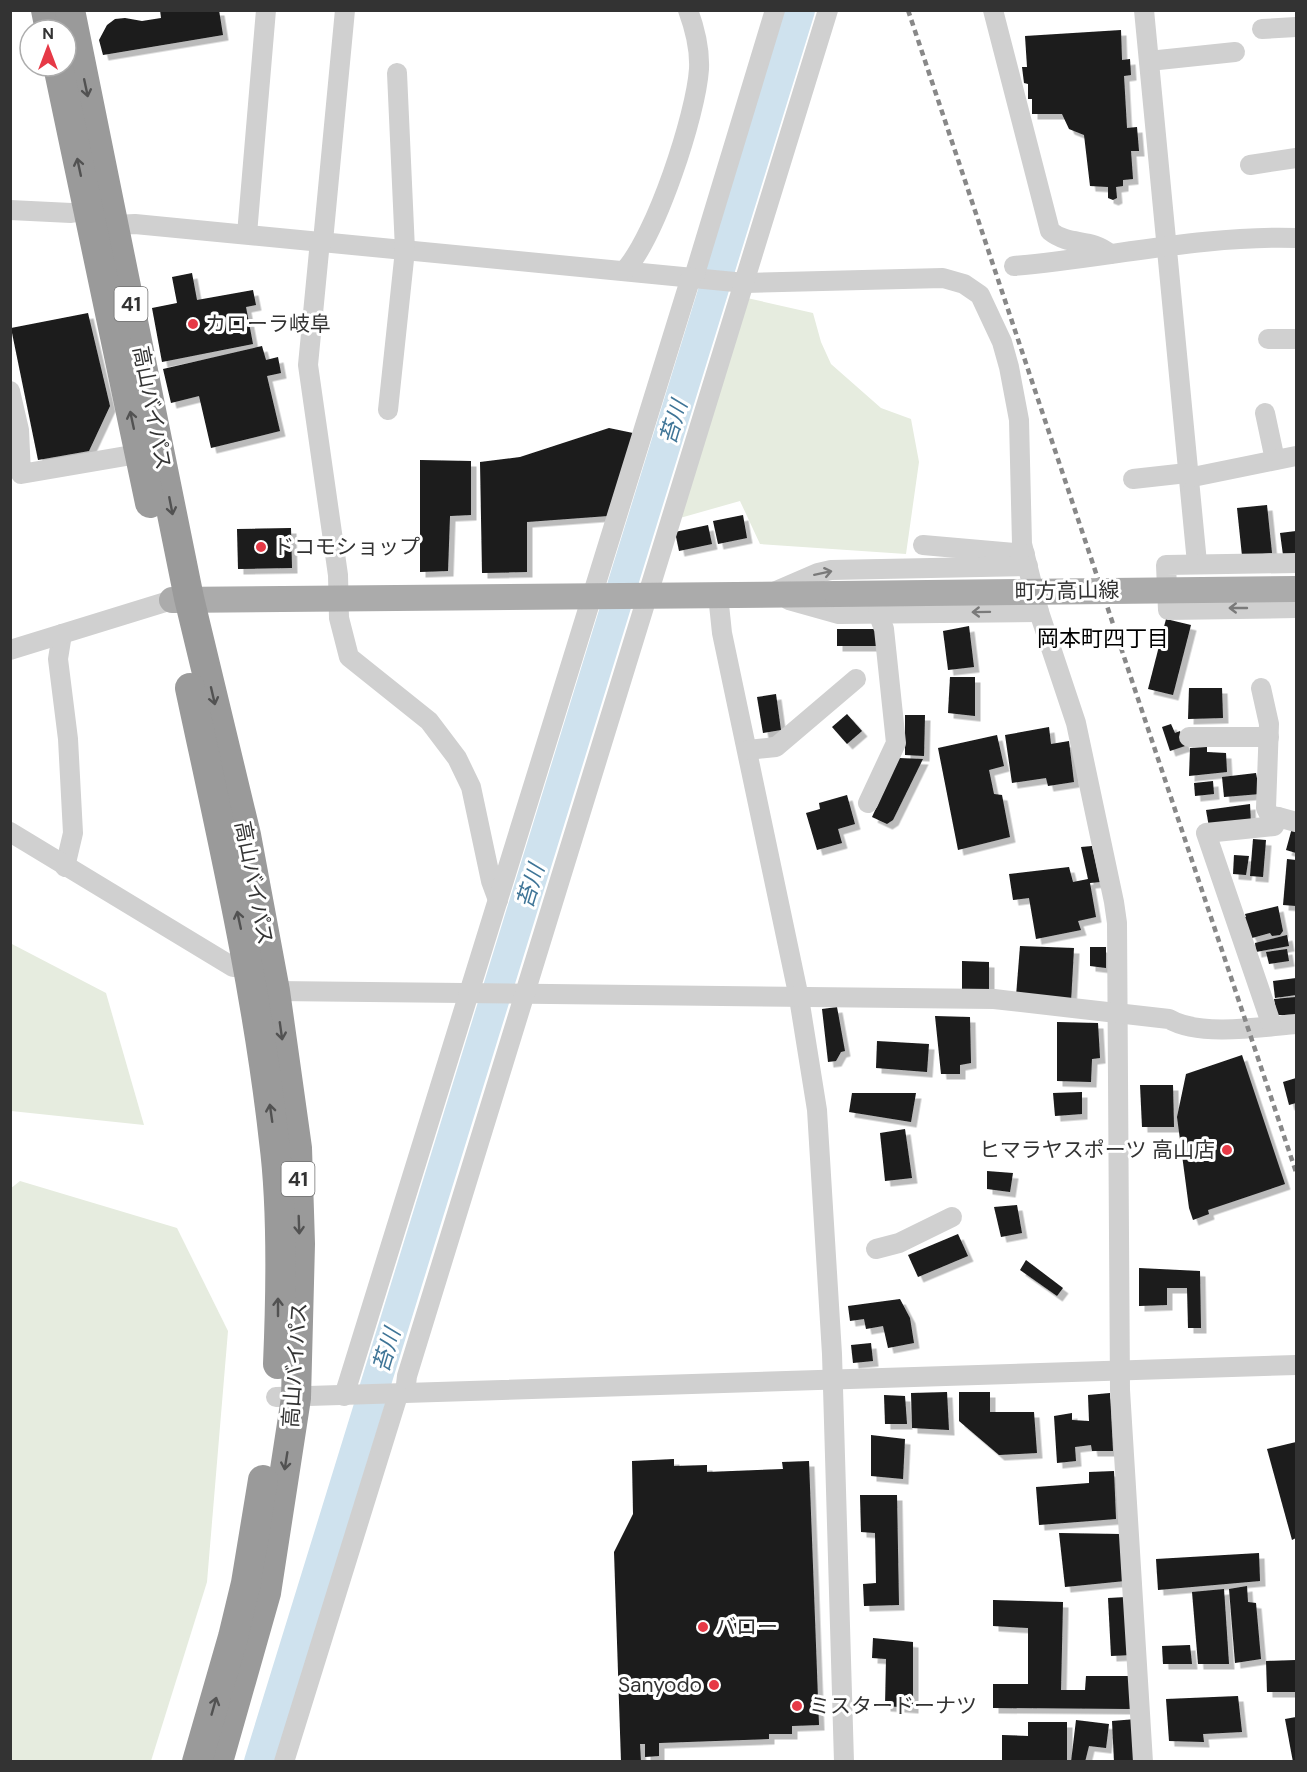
<svg xmlns="http://www.w3.org/2000/svg" width="1307" height="1772" viewBox="0 0 1307 1772" font-family="'DM Sans','Noto Sans JP',sans-serif">
	<style>
		.green { fill: #e6ecdf }
		.lines { fill: none; stroke-linecap: round; stroke-linejoin: round }
		.river { stroke: #cfe2ee; stroke-width: 30 }
		.building { fill: #1a1a1a; filter: url(#shadow) }
		.minor { stroke: #d0d0d0; stroke-width: 20 }
		.major { stroke: #ababab; stroke-width: 26 }
		.highway { stroke: #9a9a9a; stroke-width: 30 }
		.rail { stroke: #888; stroke-width: 4.5; stroke-dasharray: 6 4.5; stroke-linecap: butt }
		.major-bridge { stroke: #ababab; stroke-width: 26 }
		.oneway { stroke: #525252 }
		.oneway2 { stroke: #7a7a7a }
		.poi-dot { fill: #e63946; stroke: #fff; stroke-width: 2 }
		.labels { text-anchor: middle; stroke-width: 6; stroke-linejoin: round; paint-order: stroke }
		.shield { fill: #fff; stroke: #707070; stroke-width: 1.5 }
		.shield-label { font-size: 20px; font-weight: bold; fill: #333 }
		.poi-label { font-size: 21px; fill: #333; stroke: #fff; text-anchor: start }
		.street-label { font-size: 21px; fill: #333; stroke: #fff }
		.water-label { font-size: 22px; font-style: italic; fill: #3f7597; stroke: #fff }
		.neighbourhood-label { font-size: 22px; fill: #000; stroke: #fff }
	</style>
	<defs>
		<filter id="shadow"><feDropShadow dx="5.5" dy="5.5" stdDeviation="0" flood-color="#0004"/></filter>
	</defs>
	<rect width="100%" height="100%" fill="#fff"/>
	<g class="green">
		<path d="M747,298L813,313L821,342L831,364L881,408L911,419L919,462L906,554L760,544L740,501L680,518Z"/>
		<path d="M10,943L106,993L144,1125L11,1111Z"/>
		<path d="M20,1181L177,1228L228,1331L207,1582L151,1761H11L10,1189Z"/>
	</g>
	<g class="lines">
		<path class="river" d="M259,1762L800,10"/>
	</g>
	<g class="building">
		<path d="M160,10H219L223,35L103,55L99,40L107,25L115,19L125,18L142,21L161,18Z"/>
		<path d="M1121,30L1122,60L1130,59L1131,75L1124,76L1127,128L1137,127L1139,151H1131L1133,179L1123,180V186L1116,187L1117,198L1113,200L1108,198V187L1090,186L1084,135L1069,129L1062,114H1032V99H1028V84L1024,83L1022,67H1027L1025,36Z"/>
		<path d="M192,273L197,300L253,290L256,305L246,307L253,344L162,362L152,308L177,303L172,277Z"/>
		<path d="M88,313L110,406L89,451L38,460L11,328Z"/>
		<path d="M262,346L266,360L278,357L281,373L267,376L280,431L211,448L199,396L171,403L163,369Z"/>
		<path d="M609,428L633,433L608,516L527,522V572L482,573L480,462L520,457Z"/>
		<path d="M420,460L471,461V515L450,516L448,571L420,572Z"/>
		<path d="M1267,505L1272,553L1242,556L1237,508Z"/>
		<path d="M743,515L747,538L718,544L713,521Z"/>
		<path d="M708,525L712,544L679,551L675,532Z"/>
		<path d="M291,528L292,568L238,569L237,529Z"/>
		<path d="M1296,531V554L1283,555L1280,533Z"/>
		<path d="M1166,619L1191,625L1173,695L1148,689Z"/>
		<path d="M969,626L974,667L948,670L943,631Z"/>
		<path d="M837,629H876L880,646H837Z"/>
		<path d="M950,677H975V716L948,713Z"/>
		<path d="M1189,688H1222L1223,718L1188,719Z"/>
		<path d="M776,694L781,730L763,733L757,697Z"/>
		<path d="M847,714L862,731L847,744L832,727Z"/>
		<path d="M905,715H925L924,756L905,755Z"/>
		<path d="M1171,724L1175,733L1180,731L1185,746L1170,751L1162,727Z"/>
		<path d="M1049,727L1051,744L1069,741L1074,782L1048,786L1046,778L1012,783L1005,735Z"/>
		<path d="M997,735L1004,766L989,770L994,794L1002,795L1010,837L958,850L938,748Z"/>
		<path d="M1207,747V752L1226,753L1227,772L1189,776L1190,748Z"/>
		<path d="M899,758L923,759L893,820L887,824L872,817Z"/>
		<path d="M1256,773L1260,794L1224,797L1222,777Z"/>
		<path d="M1213,781L1214,794L1195,796L1194,783Z"/>
		<path d="M847,795L855,824L838,829L842,843L817,850L806,813L820,809L819,803Z"/>
		<path d="M1250,804L1251,824L1209,827L1206,810Z"/>
		<path d="M1292,828L1296,829V853L1286,850Z"/>
		<path d="M1253,839L1266,840L1263,877L1250,876Z"/>
		<path d="M1092,846L1100,882L1090,883L1096,917L1078,921L1081,930L1036,939L1029,898L1013,900L1009,874L1069,867L1073,882L1088,879L1081,847Z"/>
		<path d="M1234,855L1249,856L1246,875L1233,874Z"/>
		<path d="M1287,859L1296,860V906L1283,905Z"/>
		<path d="M1278,906L1283,931L1280,935L1272,936L1270,933L1252,938L1242,917H1246L1245,914Z"/>
		<path d="M1287,935L1289,946L1256,952L1255,943Z"/>
		<path d="M1020,946L1074,948L1071,1002L1016,996Z"/>
		<path d="M1090,947H1106V968L1090,966Z"/>
		<path d="M1287,949L1289,961L1269,964L1266,952Z"/>
		<path d="M962,961L989,962V996L962,998Z"/>
		<path d="M1296,978V995L1275,998L1273,981Z"/>
		<path d="M1296,997V1015H1277L1274,999Z"/>
		<path d="M837,1007L845,1051L841,1052L836,1061L828,1062L822,1009Z"/>
		<path d="M935,1016L970,1017L971,1063L960,1065V1074H941Z"/>
		<path d="M1057,1022L1098,1023L1100,1058L1092,1059L1091,1082L1057,1081Z"/>
		<path d="M877,1041L929,1044L927,1072L876,1068Z"/>
		<path d="M1242,1055L1285,1184L1208,1210L1209,1214L1193,1220L1189,1208L1177,1117L1186,1074Z"/>
		<path d="M1296,1078V1103L1289,1105L1283,1082Z"/>
		<path d="M1140,1085H1173L1174,1127H1142Z"/>
		<path d="M1082,1092V1114L1055,1116L1053,1093Z"/>
		<path d="M852,1093H916L911,1122L849,1112Z"/>
		<path d="M905,1129L912,1178L885,1181L880,1133Z"/>
		<path d="M987,1171L1013,1173L1010,1192L987,1189Z"/>
		<path d="M1017,1205L1022,1233L1001,1237L994,1207Z"/>
		<path d="M958,1234L968,1256L918,1277L908,1255Z"/>
		<path d="M1026,1260L1063,1288L1057,1296L1020,1270Z"/>
		<path d="M1139,1268L1200,1271L1201,1328H1188L1187,1288H1167V1305L1139,1306Z"/>
		<path d="M900,1299L910,1318L914,1343L888,1348L883,1326L866,1329L864,1319L850,1321L848,1306Z"/>
		<path d="M871,1343L873,1361L853,1363L851,1345Z"/>
		<path d="M947,1392L949,1430L912,1428L911,1393Z"/>
		<path d="M959,1392H990V1412H1034L1037,1453L999,1455L959,1421Z"/>
		<path d="M1110,1393L1113,1451H1092L1091,1445L1075,1447L1076,1461L1057,1463L1054,1416L1072,1413V1420L1089,1421L1088,1395Z"/>
		<path d="M884,1395L905,1396L907,1424H885Z"/>
		<path d="M871,1435L905,1439L903,1479L871,1476Z"/>
		<path d="M1296,1442V1538L1292,1540L1267,1449Z"/>
		<path d="M674,1459V1466L707,1465V1472L783,1469L782,1462L809,1461L819,1725L792,1726V1734H769V1739L659,1743V1756L645,1757V1744H640L641,1762H621L614,1552L633,1514L632,1461Z"/>
		<path d="M1114,1471L1116,1519L1039,1525L1036,1487L1089,1483V1472Z"/>
		<path d="M860,1495H897L899,1605L864,1606L863,1584L876,1583L875,1533L861,1532Z"/>
		<path d="M1059,1533L1120,1534L1125,1581L1065,1587Z"/>
		<path d="M1259,1553L1260,1581L1158,1590L1156,1559Z"/>
		<path d="M1247,1586L1248,1602L1256,1603L1261,1659L1235,1663L1229,1589Z"/>
		<path d="M1224,1589L1229,1664H1198L1192,1592Z"/>
		<path d="M1126,1597L1132,1655L1111,1656L1108,1598Z"/>
		<path d="M993,1600L1063,1602L1061,1690H1085L1086,1676H1131L1133,1709L993,1708V1684H1028V1628L993,1626Z"/>
		<path d="M873,1638L913,1642V1708L885,1706L886,1659L872,1658Z"/>
		<path d="M1190,1645L1192,1664H1163L1162,1646Z"/>
		<path d="M1296,1660V1692H1267L1266,1661Z"/>
		<path d="M1238,1696L1242,1732L1203,1734L1204,1742L1169,1741L1166,1699Z"/>
		<path d="M1296,1717V1762H1293L1285,1719Z"/>
		<path d="M1136,1719L1139,1762H1114L1112,1721Z"/>
		<path d="M1076,1720L1109,1724L1106,1748L1089,1746L1085,1762H1071Z"/>
		<path d="M1028,1722H1067V1762H1002V1735L1028,1736Z"/>
	</g>
	<g class="lines">
		<g class="minor">
			<path d="M993,10L1050,231C1070,247 1090,237 1110,254"/>
			<path d="M1144,10L1197,563"/>
			<path d="M1262,29L1296,27"/>
			<path d="M1149,61L1235,52"/>
			<path d="M1250,165L1296,158"/>
			<path d="M10,210L71,213L88,210"/>
			<path d="M115,225L135,224L745,283L943,278L964,284L980,295L1002,342L1009,367L1019,420L1022,544L1039,612L1076,723L1114,902L1117,923L1120,1390L1143,1762"/>
			<path d="M247,234L266,10"/>
			<path d="M320,241L308,365L338,575L339,618L349,657L429,721L457,758L471,787L491,881L498,900"/>
			<path d="M323,241L345,10"/>
			<path d="M1014,266C1107,258 1202,235 1296,238"/>
			<path d="M625,270C656,236 696,115 699,69C700,48 695,29 688,10"/>
			<path d="M694,277L775,10"/>
			<path d="M1268,339H1296"/>
			<path d="M10,391L19,430L21,474L126,456"/>
			<path d="M388,410L405,250L397,73"/>
			<path d="M1265,413L1275,460"/>
			<path d="M1188,478L1296,456"/>
			<path d="M1133,479L1187,473"/>
			<path d="M923,545L1025,554"/>
			<path d="M1296,563L1166,565L1168,610L1296,608"/>
			<path d="M774,592L818,573L831,570L1028,566"/>
			<path d="M718,595L722,633L799,998L817,1110L832,1354L844,1762"/>
			<path d="M789,600L839,614L1039,612"/>
			<path d="M62,634L58,659L68,739L73,833L65,867"/>
			<path d="M10,650L172,600"/>
			<path d="M1261,688L1269,724L1266,808L1270,816L1278,817"/>
			<path d="M1189,737H1269"/>
			<path d="M748,750L776,747L856,679"/>
			<path d="M868,803L896,743L884,629L878,613"/>
			<path d="M10,832L233,967H249"/>
			<path d="M275,991L994,999L1169,1019C1200,1037 1262,1027 1296,1024"/>
			<path d="M1272,1026L1206,833L1274,826L1278,817L1296,822"/>
			<path d="M876,1249L899,1243L952,1217"/>
			<path d="M405,1393L407,1376L828,10"/>
			<path d="M344,1396L691,277"/>
			<path d="M276,1397L1296,1365"/>
			<path d="M284,1762L398,1395"/>
		</g>
		<path class="major" d="M172,600L837,594"/>
		<g class="highway">
			<path d="M46,10L50,30"/>
			<path d="M70,10L189,598L246,835L275,991L297,1148L300,1244L296,1398L266,1593L218,1762"/>
			<path d="M58,66L150,503"/>
			<path d="M190,688C222,838 257,988 274,1141C283,1210 281,1294 278,1364"/>
			<path d="M197,1762L233,1637L246,1583L263,1480"/>
		</g>
		<path class="rail" d="M908,10L1296,1172"/>
		<path class="major-bridge" d="M837,594L1296,589"/>
	</g>
	<defs><path id="oneway-shaft" d="M-6 0H5M1.5-3L5.5 0L1.5 3" fill="none" stroke-width="1.6" stroke-linecap="round" stroke-linejoin="round" transform="scale(1.5)"/></defs>
	<g class="oneway">
		<use href="#oneway-shaft" transform="translate(86 88) rotate(78)"/>
		<use href="#oneway-shaft" transform="translate(79 167) rotate(-102)"/>
		<use href="#oneway-shaft" transform="translate(132 420) rotate(-102)"/>
		<use href="#oneway-shaft" transform="translate(171 506) rotate(79)"/>
		<use href="#oneway-shaft" transform="translate(213 696) rotate(77)"/>
		<use href="#oneway-shaft" transform="translate(239 920) rotate(-102)"/>
		<use href="#oneway-shaft" transform="translate(281 1031) rotate(82)"/>
		<use href="#oneway-shaft" transform="translate(271 1113) rotate(-98)"/>
		<use href="#oneway-shaft" transform="translate(299 1225) rotate(88)"/>
		<use href="#oneway-shaft" transform="translate(278 1307) rotate(-90)"/>
		<use href="#oneway-shaft" transform="translate(286 1461) rotate(99)"/>
		<use href="#oneway-shaft" transform="translate(214 1706) rotate(-74)"/>
	</g>
	<g class="oneway2">
		<use href="#oneway-shaft" transform="translate(823 573) rotate(-12)"/>
		<use href="#oneway-shaft" transform="translate(1238 608) rotate(180)"/>
		<use href="#oneway-shaft" transform="translate(981 612) rotate(179)"/>
	</g>
	<g class="poi-dot">
		<circle cx="193" cy="324" r="6"/>
		<circle cx="261" cy="547" r="6"/>
		<circle cx="1227" cy="1150" r="6"/>
		<circle cx="703" cy="1627" r="6"/>
		<circle cx="714" cy="1685" r="6"/>
		<circle cx="797" cy="1706" r="6"/>
	</g>
	<g class="labels">
		<g class="shield">
			<rect x="114.5" y="287" width="33" height="34" rx="4.5"/>
			<rect x="281.5" y="1162" width="33" height="34" rx="4.5"/>
		</g>
		<g class="shield-label">
			<text x="131" y="311">41</text>
			<text x="298" y="1186">41</text>
		</g>
		<g class="poi-label">
			<text x="205" y="331">カローラ岐阜</text>
			<text x="273" y="554">ドコモショップ</text>
			<text x="1215" y="1157" text-anchor="end">ヒマラヤスポーツ 高山店</text>
			<text x="715" y="1634">バロー</text>
			<text x="702" y="1692" text-anchor="end">Sanyodo</text>
			<text x="809" y="1713">ミスタードーナツ</text>
		</g>
		<g class="street-label">
			<text transform="translate(152 408) rotate(79)" y="7">高山バイパス</text>
			<text transform="translate(1067 591) rotate(-1)" y="7">町方高山線</text>
			<text transform="translate(254 883) rotate(79)" y="7">高山バイパス</text>
			<text transform="translate(295 1365) rotate(-86)" y="7">高山バイパス</text>
		</g>
		<g class="water-label">
			<text transform="translate(673 422) rotate(-73)" y="8">苔川</text>
			<text transform="translate(530 886) rotate(-73)" y="8">苔川</text>
			<text transform="translate(386 1350) rotate(-73)" y="8">苔川</text>
		</g>
		<g class="neighbourhood-label">
			<text x="1103" y="646">岡本町四丁目</text>
		</g>
	</g>
	<rect width="1307" height="1772" fill="none" stroke="#333333" stroke-width="24"/>
	<g transform="translate(48 48)"><circle r="28" fill="#ffffff" stroke="#adadad" stroke-width="1.5"/>
	<path d="M0-4.5L10 22L0 15L-10 22Z" fill="#e63946"/>
	<text y="-9" font-size="16" font-weight="bold" text-anchor="middle" fill="#333333">N</text>
	</g>
</svg>
